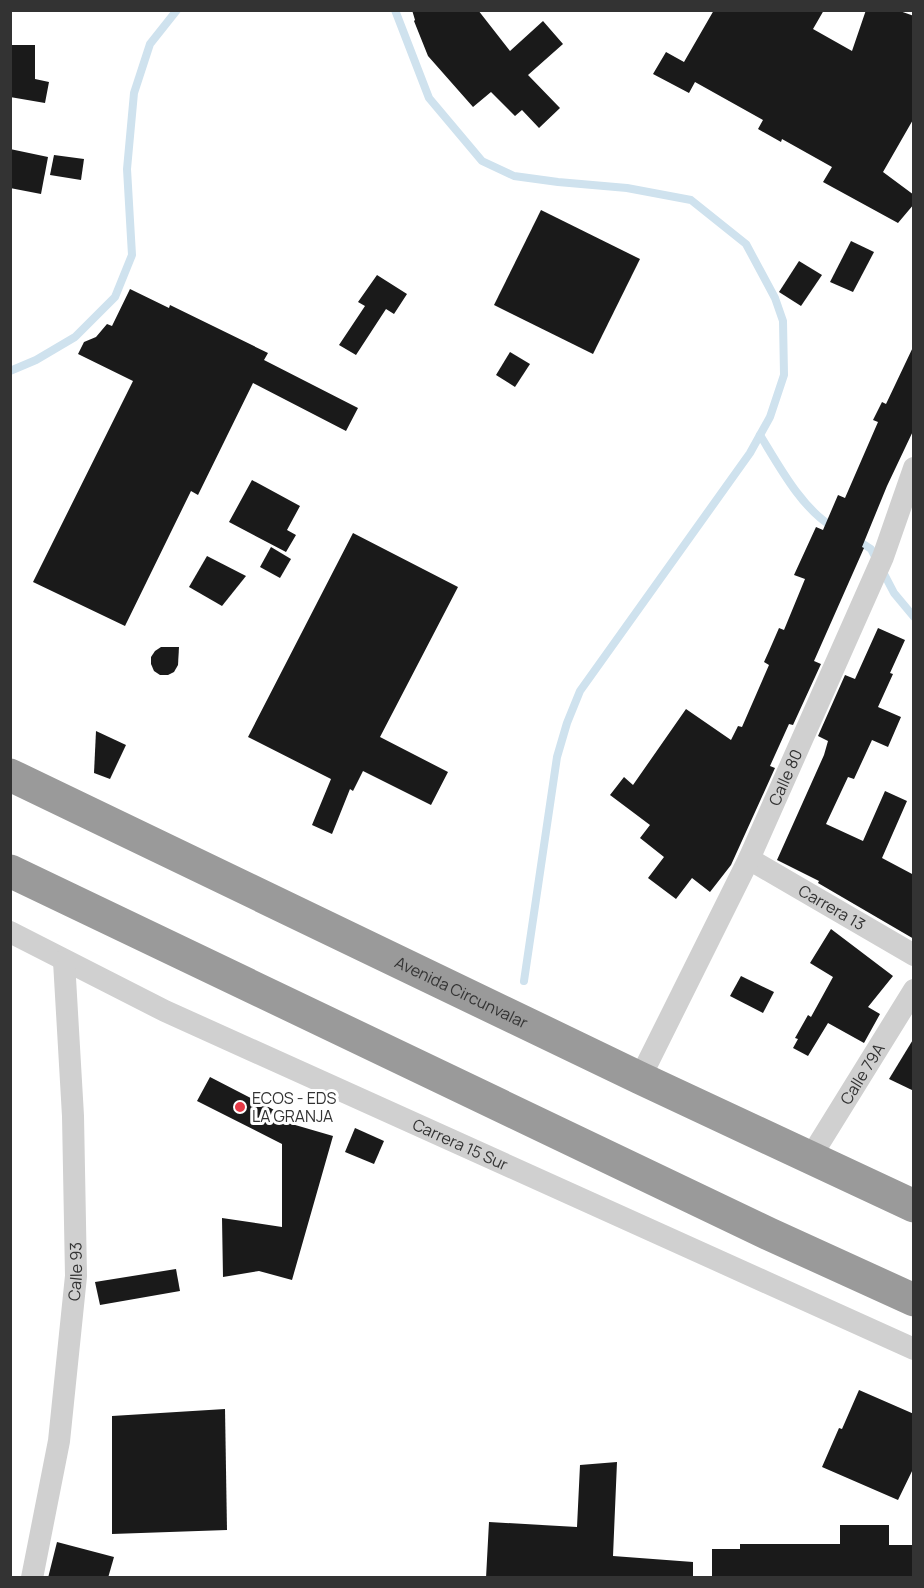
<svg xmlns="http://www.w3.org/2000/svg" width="924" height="1588" viewBox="0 0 924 1588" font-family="Manrope,sans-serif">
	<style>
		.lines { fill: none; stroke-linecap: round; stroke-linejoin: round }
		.stream { stroke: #cfe2ee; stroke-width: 8 }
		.building { fill: #1a1a1a }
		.street { stroke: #d0d0d0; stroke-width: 22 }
		.highway { stroke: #9a9a9a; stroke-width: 33 }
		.poi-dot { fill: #e63946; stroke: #fff; stroke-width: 2 }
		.labels { text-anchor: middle; stroke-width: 6; stroke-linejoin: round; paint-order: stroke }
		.street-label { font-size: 16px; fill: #333; stroke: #fff }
		.poi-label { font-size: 16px; fill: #333; stroke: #fff; text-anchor: start }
	</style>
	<rect width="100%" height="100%" fill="#fff"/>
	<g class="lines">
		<g class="stream">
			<path d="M395,10L429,98L482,161L514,176L558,182L627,188L691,200L746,244L775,298L783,321L784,375L770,417L750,453L580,691L567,723L557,757L524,981"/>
			<path d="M10,371L36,360L75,337L115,297L132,255L127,169L134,93L150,44L177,10"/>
			<path d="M760,435C779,466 802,509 833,527"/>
			<path d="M857,540L871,549L894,593L914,617"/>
		</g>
	</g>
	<g class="building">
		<path d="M412,10H478L510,51L543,21L563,44L528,75L560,108L539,128L522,110L515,116L491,92L473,107L428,56L414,21L415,20Z"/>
		<path d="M714,10H824L813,29L852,51L866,10H897L914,16V118L883,172L914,195V204L898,223L823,182L832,167L782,139L781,142L758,129L763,120L695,82L689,93L653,74L666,52L684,62Z"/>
		<path d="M10,45H35V79L49,82L45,103L10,97Z"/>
		<path d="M10,149L48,157L41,194L10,188Z"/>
		<path d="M54,155L84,159L81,180L50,175Z"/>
		<path d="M541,210L640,259L593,354L494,305Z"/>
		<path d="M851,241L874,252L853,292L830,282Z"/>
		<path d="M799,261L822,275L801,306L779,292Z"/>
		<path d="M377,275L407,294L394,314L386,309L356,355L339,345L365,306L358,302Z"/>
		<path d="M130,289L169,308L170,305L268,353L264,360L358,408L346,431L253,383L198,495L191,491L125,626L33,582L133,381L78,354L84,342L96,337L107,324L112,326Z"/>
		<path d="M914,345V429L887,486L862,547L864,548L814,661L821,664L793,725L789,724L770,766L775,768L731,865L710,892L692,878L676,899L648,878L664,857L640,838L650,825L610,795L624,777L633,785L686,709L731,740L738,726L742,727L769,665L764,662L769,651L779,628L784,630L805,579L794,575L816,527L823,530L838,495L845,498L878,422L873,420L882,402L886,404Z"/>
		<path d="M510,352L530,364L515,387L496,375Z"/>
		<path d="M252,480L300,506L287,530L296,535L286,552L229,522Z"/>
		<path d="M353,533L458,587L380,737L448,772L431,805L363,771L353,791L350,789L332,834L312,825L331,779L248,737Z"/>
		<path d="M271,547L291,559L280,578L260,567Z"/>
		<path d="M207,556L246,576L222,606L189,587Z"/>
		<path d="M878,628L905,640L890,673L893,674L878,707L901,717L888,747L872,740L854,779L848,777L826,824L863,841L885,791L907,801L882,858L914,875V939L818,883L819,881L777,860L824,755L828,741L818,736L845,675L855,679Z"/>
		<path d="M161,647H179L178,665L174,672L168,675H160L154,671L151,664V657L155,651Z"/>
		<path d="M96,731L126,745L110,779L94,773Z"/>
		<path d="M831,929L893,976L868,1007L880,1014L864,1043L828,1023L808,1056L793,1048L798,1039L795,1038L808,1015L811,1017L833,977L810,963Z"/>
		<path d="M741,976L774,992L763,1013L730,996Z"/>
		<path d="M914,1038V1091L889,1079Z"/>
		<path d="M210,1077L282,1114L278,1120L333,1136L292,1280L259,1271L223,1277L222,1218L282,1227V1144L197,1101Z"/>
		<path d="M355,1128L384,1141L374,1164L345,1152Z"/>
		<path d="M176,1269L180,1291L100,1305L95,1282Z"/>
		<path d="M859,1390L914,1414V1467L898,1500L822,1467L839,1428L842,1429Z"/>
		<path d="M225,1409L227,1530L112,1534V1416Z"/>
		<path d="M617,1462L613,1556L693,1562V1578H486L489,1522L577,1527L580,1465Z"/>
		<path d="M840,1525H889V1545H914V1578H712V1549H740V1544H840Z"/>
		<path d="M57,1542L114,1557L108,1578H48Z"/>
	</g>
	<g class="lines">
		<g class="street">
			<path id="s1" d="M749,859L914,955"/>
			<path id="s2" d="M10,932L165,1011L914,1349"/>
			<path id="s3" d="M640,1078L749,859L883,557L914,468"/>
			<path id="s4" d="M810,1158L914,990"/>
			<path id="s5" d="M32,1578L59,1441L76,1276L73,1116L64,961"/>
		</g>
		<g class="highway">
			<path id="s6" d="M10,775L640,1078L914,1206"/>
			<path d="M10,871L769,1234L914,1300"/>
		</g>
	</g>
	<circle class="poi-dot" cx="240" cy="1107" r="6"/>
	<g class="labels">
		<g class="street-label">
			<text dy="6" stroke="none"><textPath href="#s3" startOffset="334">Calle 80</textPath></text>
			<text dy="6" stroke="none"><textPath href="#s1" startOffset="96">Carrera 13</textPath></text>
			<text dy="6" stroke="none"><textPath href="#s6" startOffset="501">Avenida Circunvalar</textPath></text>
			<text dy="6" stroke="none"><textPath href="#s4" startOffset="99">Calle 79A</textPath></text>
			<text dy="6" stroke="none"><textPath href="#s2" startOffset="498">Carrera 15 Sur</textPath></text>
			<text dy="6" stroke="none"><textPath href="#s5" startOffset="310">Calle 93</textPath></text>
		</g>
		<g class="poi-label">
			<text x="252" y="1104">ECOS - EDS<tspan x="252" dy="18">LA GRANJA</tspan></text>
		</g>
	</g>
	<rect width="924" height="1588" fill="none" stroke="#333333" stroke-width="24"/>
</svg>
